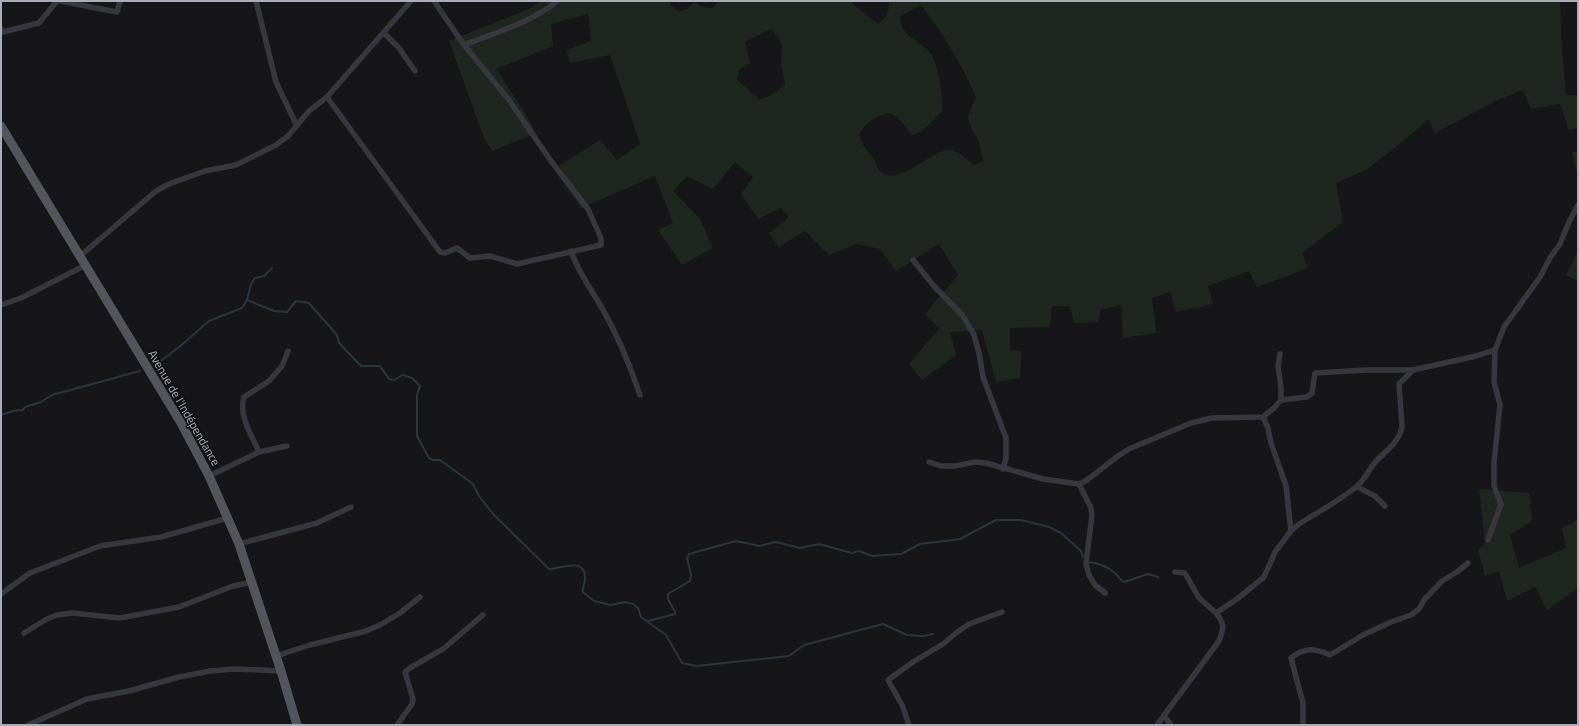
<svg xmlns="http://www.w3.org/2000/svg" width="1579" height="726" viewBox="0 0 1579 726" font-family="'Titillium Web',sans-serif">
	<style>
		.green { fill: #1e261f; fill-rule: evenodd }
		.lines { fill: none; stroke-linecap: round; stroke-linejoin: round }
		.stream { stroke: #2c353c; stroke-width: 2 }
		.street { stroke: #37383d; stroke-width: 5.5 }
		.primary { stroke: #53555c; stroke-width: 9 }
		.labels { text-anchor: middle; stroke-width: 3; stroke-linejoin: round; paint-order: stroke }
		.street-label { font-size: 12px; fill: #a8adb8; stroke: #111113 }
	</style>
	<rect width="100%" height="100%" fill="#161618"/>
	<g class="green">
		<path d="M542,1H669L671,6L679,11L688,9L694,2L702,7L712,8L719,1H851L854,5L878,24C887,18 889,13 889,1H1560L1562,50L1566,95H1578V128L1569,130L1560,104L1531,109L1523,90L1500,99L1434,133L1429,119L1396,147L1366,170L1336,183L1343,222L1302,253L1308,268L1257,287L1249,271L1208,286L1213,304L1176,312L1170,292L1152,298L1156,333L1123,338L1121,305L1101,309L1098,322L1074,323L1070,306H1052L1050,327L1010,328V350L1021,351L1020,378L996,382L982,330L950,332L956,355L922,380L909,364L939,329L925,314L958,275L939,244L896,271L880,249L857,244L829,255L805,231L779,247L769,233L789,217L781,208L758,219L741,194L753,177L735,162L713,189L687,176L673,191L700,219L713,248L682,265L658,230L673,223L655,176L581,208L554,169L600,140L617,160L640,144L610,55L570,63L566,50L591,41L588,14L551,24L553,46L496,69L526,115L536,133L492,151L484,138L449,41L529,9ZM921,5C944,35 961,63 976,97L968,116L970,126L979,142L983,161L974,165C967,160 958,149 948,150C928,152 893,192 878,168C876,166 876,162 874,160C868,149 862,148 859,134C866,122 877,115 891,113L899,119L912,135L921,132L942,112C943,97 939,63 929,52C916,38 901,37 900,16ZM772,29L782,45L781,65L785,84C777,92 771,97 759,99L737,80L739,70L750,63L745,42Z"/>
		<path d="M1578,151V176L1572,152Z"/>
		<path d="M1578,251V281L1566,275Z"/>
		<path d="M1479,489L1529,493L1532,521L1510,535L1519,568L1566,548L1562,527L1573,523L1578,518V588L1547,610L1535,587L1507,601L1499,571L1485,576L1478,550L1485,543Z"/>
	</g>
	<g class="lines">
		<g class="stream">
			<path d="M247,300L274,311L287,312L296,301L309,303L337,335L339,343L361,366H380L389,379L394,380L403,375L412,378L420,386L417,395V436L429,458L433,460H440L473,484L479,496L494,515L549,569C561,569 586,556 585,579C585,584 582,587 583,592L594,601L611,605L625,602L633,604L638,608L641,617L666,635L682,663L696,666L789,656L804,645L883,624L907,635L923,636L933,634"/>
			<path d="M155,365L178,348L209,321L242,308L247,300L251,284L255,278L264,276L272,268"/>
			<path d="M1,415L13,411L23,410L25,407L41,402L52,395L140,371"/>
			<path d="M1088,562C1098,563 1107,566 1115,573C1118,576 1119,579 1124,582L1148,574L1158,577"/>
			<path d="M648,621L675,614V612L668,599V594L690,581L691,575L687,558L689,554L736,541L759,546L776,542L800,548L819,544L852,553L859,551L872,556L901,554L920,544L960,539L996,520H1021L1049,527L1061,533L1081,551L1083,557"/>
		</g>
		<g class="street">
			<path d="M60,1L117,12L120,1"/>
			<path d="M256,1L276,82L296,124"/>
			<path d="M1,29L3,32L39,23L57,1"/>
			<path d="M384,33L399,48L415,71"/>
			<path d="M464,45C494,33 533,22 557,1"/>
			<path d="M327,97L440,252L445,253L457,248L470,258L490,256L517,264L601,245V238L588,209L551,161L509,100L464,45L434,1"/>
			<path d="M571,251C578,272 591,289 602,308C618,336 630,365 640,395"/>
			<path d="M80,256L156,191L169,184L205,171L236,165L276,145L288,136L309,111L327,97L411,1"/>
			<path d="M913,260L933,285L963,316L974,335L979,353L983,377L1006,438V458L1003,469"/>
			<path d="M1,305L21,298L86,265"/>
			<path d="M1281,400L1307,397L1312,393L1315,373L1366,370H1413L1476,356L1495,350"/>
			<path d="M259,452C252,436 238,415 244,397L269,381L282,366L288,351"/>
			<path d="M929,462L941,466H955L975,462L986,463L1043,479L1079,484L1087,480L1118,456L1129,449L1191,423L1212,418L1263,417L1274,408L1281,400V387L1278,366L1280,354"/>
			<path d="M209,476L259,452L287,446"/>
			<path d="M1079,484L1091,508L1092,515L1086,564L1089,575L1095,585L1105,593"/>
			<path d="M1357,487L1375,496L1385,506"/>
			<path d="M1291,531L1299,524C1318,512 1339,501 1356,487C1366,479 1369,468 1377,460C1387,450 1399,442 1402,427L1399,384L1413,370"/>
			<path d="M1488,540L1501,504L1494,486V463L1500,405L1494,382L1495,350L1504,327L1540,277L1550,258L1560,244L1569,222L1578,205"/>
			<path d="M239,544L317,523L351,507"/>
			<path d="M1175,572L1185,573L1199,598L1216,613"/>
			<path d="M1,594L30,573L100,546L161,537L228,518"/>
			<path d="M24,633L47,619L57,615L72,613L120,618L179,607L233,586L252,582"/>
			<path d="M276,656L310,645L366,631L380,625L400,613L420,597"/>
			<path d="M1164,716L1171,725"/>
			<path d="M28,725L87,699L129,691L179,677L210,671L235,669L281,671"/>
			<path d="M397,725L412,704L413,699L405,672L410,668L443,649L483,615"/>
			<path d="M909,725L903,707L888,680L913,662L943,644L956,633L969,624L1002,612"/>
			<path d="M1157,725L1219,641C1224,628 1225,624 1216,613L1237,599L1264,577L1275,552L1291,531L1286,486L1271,443L1268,428L1263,417"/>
			<path d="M1303,725V703L1291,658C1305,647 1315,648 1330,655L1363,635L1391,622L1411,615L1419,609L1424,600L1442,581L1457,572L1468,563"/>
		</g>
		<path class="primary" d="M1,126L181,423L209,476L239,544L281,671L297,725"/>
	</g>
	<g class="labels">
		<g class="street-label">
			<text transform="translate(184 408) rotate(60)" y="4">Avenue de l'Indépendance</text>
		</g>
	</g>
	<rect width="1579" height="726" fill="none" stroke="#a8adb8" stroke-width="4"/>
</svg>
